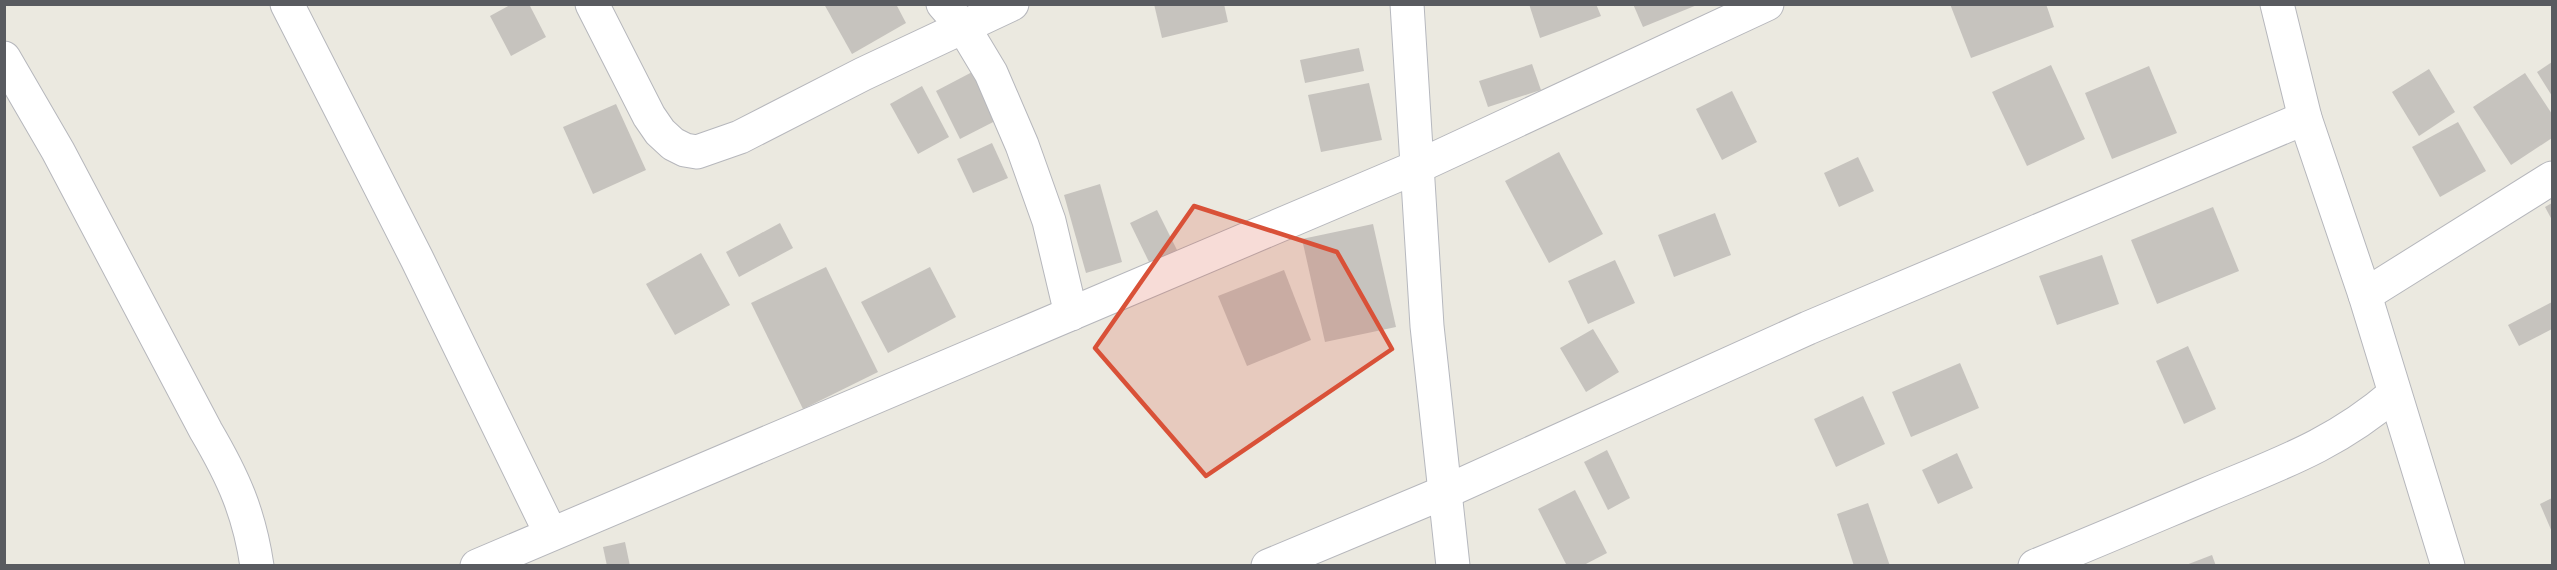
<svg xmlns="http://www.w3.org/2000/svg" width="2557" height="570" viewBox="0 0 2557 570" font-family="'Fira Sans Condensed',sans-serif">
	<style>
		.building { fill: #c6c3be }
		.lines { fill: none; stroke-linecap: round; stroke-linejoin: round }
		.street-casing { stroke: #b6b7bc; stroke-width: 35 }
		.secondary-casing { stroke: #b6b8be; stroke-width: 35 }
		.street { stroke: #fff; stroke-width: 33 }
		.secondary { stroke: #fff; stroke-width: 33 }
		.marked { fill: #d95138; fill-opacity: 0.2; stroke: #d95138; stroke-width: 4.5; stroke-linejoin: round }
	</style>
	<rect width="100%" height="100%" fill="#ebe9e0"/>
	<g class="building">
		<path d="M512,4H529L546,37L511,56L490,16Z"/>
		<path d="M824,4H896L906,23L852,54Z"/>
		<path d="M1154,4H1224L1228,22L1162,38Z"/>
		<path d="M1529,4H1596L1601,16L1540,38Z"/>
		<path d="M1633,4H1697V5L1643,27Z"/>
		<path d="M1950,4H2046L2054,27L1971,58Z"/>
		<path d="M1359,48L1364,71L1305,83L1300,60Z"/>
		<path d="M2552,62V96L2537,72Z"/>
		<path d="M1532,64L1541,90L1488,107L1479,81Z"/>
		<path d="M2051,65L2085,139L2027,166L1992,92Z"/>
		<path d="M2149,66L2177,133L2112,159L2085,93Z"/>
		<path d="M2429,69L2455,112L2419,136L2392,92Z"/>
		<path d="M976,70L1001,118L960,139L936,91Z"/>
		<path d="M2525,73L2552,114V138L2511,165L2473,107Z"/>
		<path d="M1369,83L1382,140L1321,152L1308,95Z"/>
		<path d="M922,86L949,137L918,154L890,104Z"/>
		<path d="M1732,91L1757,142L1722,160L1696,109Z"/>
		<path d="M616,104L646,170L593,194L563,127Z"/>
		<path d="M2458,122L2486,171L2440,197L2412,147Z"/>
		<path d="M992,143L1008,178L973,193L957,159Z"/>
		<path d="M1559,152L1603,234L1549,263L1505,181Z"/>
		<path d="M1858,157L1874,191L1839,207L1824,173Z"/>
		<path d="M1100,184L1122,262L1086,273L1064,195Z"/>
		<path d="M2552,203V220L2545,207Z"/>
		<path d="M2213,207L2239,271L2157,304L2131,240Z"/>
		<path d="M1157,210L1177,250L1150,264L1130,223Z"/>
		<path d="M1715,213L1731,255L1674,277L1658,235Z"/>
		<path d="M780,223L793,248L739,277L726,252Z"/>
		<path d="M1373,224L1396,327L1325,342L1302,239Z"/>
		<path d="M701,253L730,305L675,335L646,284Z"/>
		<path d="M2102,255L2119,304L2057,325L2039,276Z"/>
		<path d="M1615,260L1635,303L1588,324L1568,281Z"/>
		<path d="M826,267L878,372L803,409L751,303Z"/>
		<path d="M930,267L956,317L888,353L861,302Z"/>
		<path d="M1284,270L1311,340L1247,366L1218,296Z"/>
		<path d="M2552,302V329L2519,346L2508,325Z"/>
		<path d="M1593,329L1619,372L1586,392L1560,348Z"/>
		<path d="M2188,346L2216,409L2184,424L2156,361Z"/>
		<path d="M1960,363L1979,408L1911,437L1892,392Z"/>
		<path d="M1863,396L1885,444L1836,467L1814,419Z"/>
		<path d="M1607,450L1630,498L1608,510L1584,462Z"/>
		<path d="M1957,453L1973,488L1938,504L1922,470Z"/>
		<path d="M1575,490L1607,553L1582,566H1567L1538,509Z"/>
		<path d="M2552,498V532L2540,504Z"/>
		<path d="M1868,503L1890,566H1854L1837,514Z"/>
		<path d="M625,542L630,566H607L603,547Z"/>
		<path d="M2212,555L2216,566H2186V565Z"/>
	</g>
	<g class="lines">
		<g class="street-casing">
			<g id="street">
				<path d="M287,4L417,259L551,534"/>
				<path d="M592,4L649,116L660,132L673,144L685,150L697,152L740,137L863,74L1012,4"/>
				<path d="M943,4L964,28L991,73L1022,145L1049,221L1071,314"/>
				<path d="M2277,4L2305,118L2365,295L2448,566"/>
				<path d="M4,58L58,151L206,431C233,477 249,512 257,566"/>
				<path d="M2365,295L2552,178"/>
				<path d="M477,566L1419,166L1767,4"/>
				<path d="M1268,566L1445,492L1808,328L2305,118"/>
				<path d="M2035,566C2092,543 2148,519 2205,495C2276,465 2334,446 2394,394"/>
			</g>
		</g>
		<g class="secondary-casing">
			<path id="secondary" d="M1407,4L1427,326L1453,566"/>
		</g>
		<use href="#street" class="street"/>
		<use href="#secondary" class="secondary"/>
	</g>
	<path class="marked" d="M1194,206L1337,252L1392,349L1206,476L1095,348Z"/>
	<rect width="2557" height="570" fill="none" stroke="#595b60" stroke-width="12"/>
</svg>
